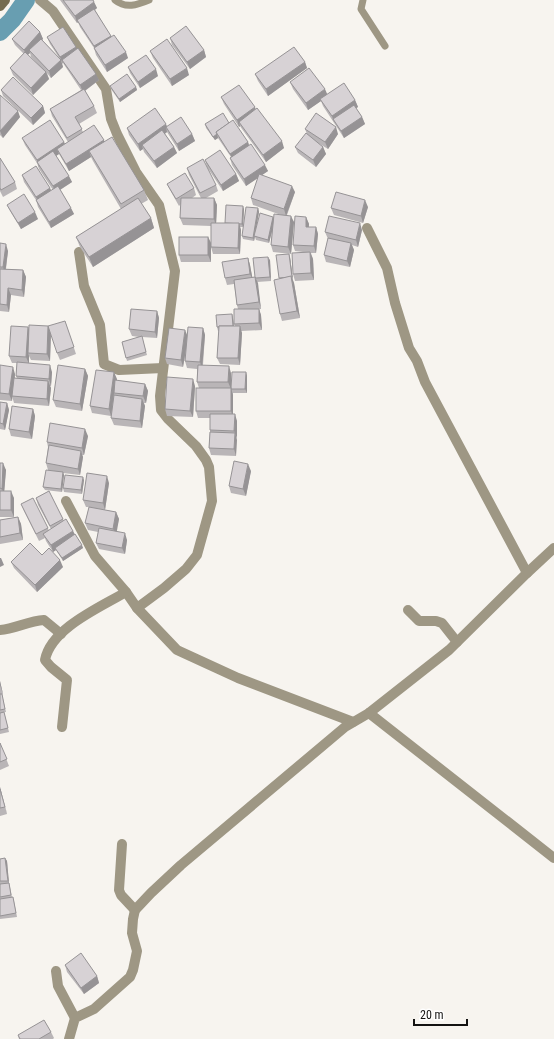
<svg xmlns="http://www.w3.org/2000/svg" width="554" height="1039" viewBox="0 0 554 1039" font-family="'Roboto Condensed',sans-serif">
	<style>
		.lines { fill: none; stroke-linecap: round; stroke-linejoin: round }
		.canal { stroke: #689eb1; stroke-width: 18 }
		.lane { stroke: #9e9784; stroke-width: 7 }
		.street { stroke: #9e9784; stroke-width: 10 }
		.secondary { stroke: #756b4f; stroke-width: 10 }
		.wall { fill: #b9b5b7; fill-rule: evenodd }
		.shaded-wall { fill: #969395 }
		.building { fill: #d7d2d5; stroke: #969395 }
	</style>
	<rect width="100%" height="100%" fill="#f7f4ef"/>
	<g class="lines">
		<path class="canal" d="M0,32L12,20L26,0"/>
		<g class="lane">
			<path d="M115,0C126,9 137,5 149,0"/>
			<path d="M363,0L361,9L385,46"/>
		</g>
		<g class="street">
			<path d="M40,0L53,11L106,89L111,119L117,134L136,172L159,205L175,271L160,396L161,410L168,419L196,446L206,460L209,467L212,501L197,555L186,569L164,588L137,608"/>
			<path d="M367,228L387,268L395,303L409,348L417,361L425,382L527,573"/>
			<path d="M79,252L84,286L100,325L104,364L119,370L163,368"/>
			<path d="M66,501L95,556L126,592L137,608L177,650L238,678L353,722"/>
			<path d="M408,610L419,621H436L442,623L457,642"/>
			<path d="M0,630C15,629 28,621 44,620L61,634"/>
			<path d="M369,713L554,858"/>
			<path d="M62,727L67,680L51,667L45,660C51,628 101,607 126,592"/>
			<path d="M122,844L119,890L121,895L135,910"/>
			<path d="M56,971L58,986L75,1018"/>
			<path d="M69,1039L75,1018L94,1009L130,977L133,970L137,951L132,933L133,919L135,910L151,893L181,865L345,727L369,713L449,650L527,573L554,548"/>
		</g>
		<path class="secondary" d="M0,6L5,0"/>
	</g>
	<g class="wall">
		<path d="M60,0H93L97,8L95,10L111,37L128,58L107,72L96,55L94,48L80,27L78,22L77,23Z"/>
		<path d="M40,32L43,39L42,40L60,59L50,44L47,37L76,47V49L99,80L85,91L94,106L97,113L79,124L83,132L104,140V142L144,190L148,200L141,204L151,218L154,228L93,267L80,247L76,237L121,209L93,161L91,157L69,171L59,154L56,156L72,182L60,190L74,214L51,228L38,207L36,200L24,182L22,175L50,188L51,191L53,190L39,169L37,163L25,145L22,138L64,142L65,144L68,142L52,116L50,109L81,90L63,63V64L61,61L63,67L51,78L47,73L49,79L33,95L13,75L10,68L24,54L15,45L12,39ZM30,53L31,57L39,65L28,55Z"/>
		<path d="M170,38L204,50L206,57L190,69L172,45Z"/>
		<path d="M150,51L189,75L172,86L153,58Z"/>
		<path d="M305,62L307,68L268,96L258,81L255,74Z"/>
		<path d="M128,67L158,76L140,88L130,73Z"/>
		<path d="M290,82L327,95L355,100L358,107L356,108L362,117L365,124L344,138L323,106L321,101L308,110L293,89Z"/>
		<path d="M110,86L136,87L137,90L120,102L111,89Z"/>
		<path d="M1,90L43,106L45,113L33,125L3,96Z"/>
		<path d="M0,95L20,117L3,138L0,135Z"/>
		<path d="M221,97L256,110L284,148L266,162L242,129L240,126L239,127L224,104Z"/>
		<path d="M229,123L248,142L249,145L268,171L262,175L295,192L287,215L294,222L291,254L273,252L271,245L272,230L269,243L256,240L255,237L254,241L243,239L242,236L258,208L259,212L256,228L273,217L281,215L253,205L251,198L258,178L246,186L232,165L230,158L231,157L218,138L215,140L206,128L205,124Z"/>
		<path d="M167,126L192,134L195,141L179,151L167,132L165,134L174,147L177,153L157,168L144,152L143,149L140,151L129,135L127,128Z"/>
		<path d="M305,129L338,134L328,149L318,143L323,147L326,154L316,167L298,153L295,147L307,134Z"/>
		<path d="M0,158L15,182L17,189L3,197L0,191Z"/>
		<path d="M205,160L236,174L239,181L223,191L207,167Z"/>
		<path d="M187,168L216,185L218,191L206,198H214L217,205L216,223H225L244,209L243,227H240L241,230L240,254H213L211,247V226L183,225L180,218L181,204L179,206L170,190L167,184L194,188L196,195L192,198H201L189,175Z"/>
		<path d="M7,205L38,219L21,229L10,211Z"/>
		<path d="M368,207L363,223L334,215L331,208Z"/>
		<path d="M306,217L309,224V227H316L318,234L316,253H311L313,259L314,280L295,281L293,274L303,252L295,251L293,245Z"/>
		<path d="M362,230L358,247L352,245L354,250L350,267L326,262L324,255L328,239L325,232Z"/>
		<path d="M208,237L211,243V262H181L179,255Z"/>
		<path d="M0,243L8,251L6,269L23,270L26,277L24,297L11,295L9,312L0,311Z"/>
		<path d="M289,254L290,257L293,280L294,283L300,318L282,321L280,314L279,279Z"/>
		<path d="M248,258L250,265L252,277H255L270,260L271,281L257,282L261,309H259L261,315L262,330L241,331L242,333L240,365L220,364L217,358L219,331H218L217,327L232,314L233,318L234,326H235L234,324L238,309L237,305L234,284L227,285L225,278Z"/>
		<path d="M157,311L159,318L157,338L142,337L147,355L127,361L122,342L139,337L132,336L129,329Z"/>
		<path d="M65,321L76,354L60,360L57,353Z"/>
		<path d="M48,326L51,332L50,361L31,360L29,356V363L52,372L51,386H50L51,388L49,406L14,403L12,396V401L0,400V365L15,374V378H17L16,376L17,363H12L9,356L28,327L29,330Z"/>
		<path d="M203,328L205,335L203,365L231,373V389L246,372L247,376V393H233V414L237,421L236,456L211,455L209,448L210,432V418H198L196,411L199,388L197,382V369L187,368L185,361L186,351L183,367L167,364L165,358L187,335Z"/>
		<path d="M85,369L88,376L82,411L56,407L53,400Z"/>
		<path d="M117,379V381L145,384L148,391L146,403H144L145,406L142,428L114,425L111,418L113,405L111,416L92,413L90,406Z"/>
		<path d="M195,386L193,417L167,416L165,409Z"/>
		<path d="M0,402L7,403L9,410L5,430L0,429Z"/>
		<path d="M33,409L35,416L32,439L11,436L9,429Z"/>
		<path d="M88,436L84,455H82L83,457L80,475L63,473L64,475L62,492L45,490L43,487L48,470L46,463L48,447L47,442Z"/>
		<path d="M0,463L6,470L4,491L14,498V517H0Z"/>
		<path d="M251,471L246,496L231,493L229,486Z"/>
		<path d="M84,480L82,494L64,492L63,488Z"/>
		<path d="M109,483L105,510L94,508L116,512L119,519L116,531L127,540L125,554L99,549L96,543L98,532L88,530L85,523L89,507H86L83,500Z"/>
		<path d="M49,491L64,521L73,531L75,535L83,548L63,561L56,550L53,552L46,541L45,538L39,541L24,511L21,504L48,528L49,531L51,529L38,505L36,498Z"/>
		<path d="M18,517L21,524L23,540L0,544V520Z"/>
		<path d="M42,555L63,567L37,592L14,568L11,562Z"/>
		<path d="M0,681L3,694H2L6,712H4L9,732L0,734Z"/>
		<path d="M0,743L9,766L0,770Z"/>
		<path d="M0,787L7,814L0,816Z"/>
		<path d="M5,858L7,861L9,883L10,887L12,897L14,901L17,917L0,919V859Z"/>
		<path d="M65,965L97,976L99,983L84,994L67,972Z"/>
		<path d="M51,1032L54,1038L53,1039H19L18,1035Z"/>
	</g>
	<g class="shaded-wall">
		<path d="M94,2L97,8L79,22L77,20L78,22L77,23L75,16Z"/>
		<path d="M40,32L43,39L30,52L29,50L30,53L26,56L24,50Z"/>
		<path d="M111,36L113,43L97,53L94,46Z"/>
		<path d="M76,47L78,54L62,60L63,63V64L60,57Z"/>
		<path d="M204,50L206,57L190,69L187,62Z"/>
		<path d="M126,52L128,58L107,72L105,65Z"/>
		<path d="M61,60L63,67L51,78L49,71Z"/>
		<path d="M305,62L307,68L268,96L266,89Z"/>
		<path d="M187,68L189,75L172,86L170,79Z"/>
		<path d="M156,69L158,76L140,88L138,82Z"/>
		<path d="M46,72L49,79L33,95L31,88Z"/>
		<path d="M96,74L99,80L83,92L80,85Z"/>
		<path d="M136,87L137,90L120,102L119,99Z"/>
		<path d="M325,89L328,96L320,99L321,101L308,110L306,103Z"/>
		<path d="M355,100L358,107L335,122L333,119L334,123L332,116Z"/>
		<path d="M43,106L45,113L33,125L31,118Z"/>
		<path d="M255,107L257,114L239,122L240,126L239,127L237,120Z"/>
		<path d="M18,111L20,117L3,138L0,131Z"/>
		<path d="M362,117L365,124L344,138L341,131Z"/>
		<path d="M166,124L169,131L166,127L167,132L144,148L142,145L143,149L140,151L138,144Z"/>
		<path d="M336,127L338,134L328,149L325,142Z"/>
		<path d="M192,134L195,141L179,151L177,144Z"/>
		<path d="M217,134L218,138L215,140L213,137Z"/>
		<path d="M104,140L106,147L89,151L91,157L69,171L66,164Z"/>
		<path d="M282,141L284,148L266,162L263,155Z"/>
		<path d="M64,142L67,149H57L59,154L39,167L37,160Z"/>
		<path d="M248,142L250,149L233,161L230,154Z"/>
		<path d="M174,147L177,153L157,168L154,161Z"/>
		<path d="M323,147L326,154L316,167L313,160Z"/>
		<path d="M265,165L268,171L246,186L244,179Z"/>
		<path d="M236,174L239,181L223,191L221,185Z"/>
		<path d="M69,176L72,182L55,193L53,186Z"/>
		<path d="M292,186L295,192L286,216L284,209Z"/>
		<path d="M50,188L53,195L39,204L36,197Z"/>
		<path d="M214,198L217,205L216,226L214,219Z"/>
		<path d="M365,200L368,207L363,223L361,216Z"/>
		<path d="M243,206L244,209L243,227L242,224Z"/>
		<path d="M71,208L74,214L51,228L49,222Z"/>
		<path d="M258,208L259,212L254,241L253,238Z"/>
		<path d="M35,212L38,219L21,229L18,223Z"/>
		<path d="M291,216L294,222L291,254L288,247Z"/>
		<path d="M273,217L275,220L269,243L268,240Z"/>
		<path d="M306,217L309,224L308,234L306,227Z"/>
		<path d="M151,218L154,228L93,267L89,257Z"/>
		<path d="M239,223L241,230L240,254L238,248Z"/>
		<path d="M360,223L362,230L358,247L356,240Z"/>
		<path d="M316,227L318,234L316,253L314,246Z"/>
		<path d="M208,237L211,243V262L208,255Z"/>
		<path d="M351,243L354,250L350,267L347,261Z"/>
		<path d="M6,244L8,251L5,274L3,267Z"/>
		<path d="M310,252L313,259L314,280L311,273Z"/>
		<path d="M289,254L290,257L293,280L292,277Z"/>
		<path d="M268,257L270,260L271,281L270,277Z"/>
		<path d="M248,258L250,265L253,281L250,274Z"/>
		<path d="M23,270L26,277L24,297L22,290Z"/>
		<path d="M291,276L294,283L300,318L297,311Z"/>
		<path d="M255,277L258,283L261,309L259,302Z"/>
		<path d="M8,288L11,295L9,312L7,305Z"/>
		<path d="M259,309L261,315L262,330L259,323Z"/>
		<path d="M157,311L159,318L157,338L155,332Z"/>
		<path d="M232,314L233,318L234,330L233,327Z"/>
		<path d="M48,326L51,332L50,361L47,354Z"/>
		<path d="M240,326L242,333L240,365L238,358Z"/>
		<path d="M28,327L30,334L28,353L29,356V364L26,357Z"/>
		<path d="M203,328L205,335L202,369L200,362Z"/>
		<path d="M185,330L188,337L183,367L181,360Z"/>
		<path d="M50,365L52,372L51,386L49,379Z"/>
		<path d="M229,366L231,373V389L228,382Z"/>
		<path d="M13,367L15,374L12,401L9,394Z"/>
		<path d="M85,369L88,376L82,411L80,404Z"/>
		<path d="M114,372L117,379L115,393H114V394L111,416L109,409Z"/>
		<path d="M246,372L247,376V393L245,389Z"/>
		<path d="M193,379L195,386L193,417L190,411Z"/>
		<path d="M48,381L51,388L49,406L47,399Z"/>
		<path d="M145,384L148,391L146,403L143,396Z"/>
		<path d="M231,388L233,395V418L231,411Z"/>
		<path d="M142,399L145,406L142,428L140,421Z"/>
		<path d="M7,403L9,410L5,430L3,424Z"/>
		<path d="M33,409L35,416L32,439L29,432Z"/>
		<path d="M235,414L237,421V438L234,431Z"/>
		<path d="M85,429L88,436L84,455L82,448Z"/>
		<path d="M235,433L237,440L236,456L234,449Z"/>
		<path d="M81,451L83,457L80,475L78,469Z"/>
		<path d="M3,463L6,470L4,495L2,489Z"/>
		<path d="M248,464L251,471L246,496L243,489Z"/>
		<path d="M63,472L64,475L62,492L61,489Z"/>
		<path d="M107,476L109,483L105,510L103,503Z"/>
		<path d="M83,477L84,480L82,494L81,490Z"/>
		<path d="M11,491L14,498V517L11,510Z"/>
		<path d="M116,512L119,519L116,536L113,529Z"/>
		<path d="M18,517L21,524L23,540L20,533Z"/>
		<path d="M73,531L76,537L55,548L56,550L53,552L51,545Z"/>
		<path d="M125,533L127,540L125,554L122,548Z"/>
		<path d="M82,545L83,548L63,561L62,558Z"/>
		<path d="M0,558H1L4,565L0,567Z"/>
		<path d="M60,560L63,567L37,592L35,585Z"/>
		<path d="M0,681L3,694L0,685Z"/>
		<path d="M0,787L7,814L5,807L0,789Z"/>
		<path d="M5,858L7,861L9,884L8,881Z"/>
		<path d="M97,976L99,983L84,994L81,988Z"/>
	</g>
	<g class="building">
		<path d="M63,0H93L94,2L75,16Z"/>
		<path d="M94,9L111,36L94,46L77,20Z"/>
		<path d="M29,21L40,32L24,50L12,39Z"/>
		<path d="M186,26L204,50L187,62L170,38Z"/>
		<path d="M63,27L76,47L60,57L47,37Z"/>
		<path d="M114,35L126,52L105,65L94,48Z"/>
		<path d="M41,39L61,60L49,71L29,50Z"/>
		<path d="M167,39L187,68L170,79L150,51Z"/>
		<path d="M294,47L305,62L266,89L255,74Z"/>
		<path d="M78,48L96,74L80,85L62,60Z"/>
		<path d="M25,52L46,72L31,88L10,68Z"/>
		<path d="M146,55L156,69L138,82L128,67Z"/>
		<path d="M309,68L325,89L306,103L290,82Z"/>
		<path d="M127,74L136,87L119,99L110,86Z"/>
		<path d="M13,77L43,106L31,118L1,90Z"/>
		<path d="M344,83L355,100L332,116L320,99Z"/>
		<path d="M239,85L255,107L237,120L221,97Z"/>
		<path d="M84,89L94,106L75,117L82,129L67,138L50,109Z"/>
		<path d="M0,95L18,111L0,131Z"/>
		<path d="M354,105L362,117L341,131L333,119Z"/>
		<path d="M155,108L166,124L138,144L127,128Z"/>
		<path d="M257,108L282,141L263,155L239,122Z"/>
		<path d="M223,113L229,123L216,132L217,134L213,137L205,124Z"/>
		<path d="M316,113L336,127L325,142L305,129Z"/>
		<path d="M181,117L192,134L177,144L166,127Z"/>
		<path d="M50,120L64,142L37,160L22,138Z"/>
		<path d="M233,120L248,142L230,154L216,132Z"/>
		<path d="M94,125L104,140L66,164L57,149Z"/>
		<path d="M162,130L174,147L154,161L142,145Z"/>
		<path d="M306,133L323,147L313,160L295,147Z"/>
		<path d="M112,137L144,190L121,204L89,151Z"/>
		<path d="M251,144L265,165L244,179L230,158Z"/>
		<path d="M220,150L236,174L221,185L205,160Z"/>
		<path d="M53,151L69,176L53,186L37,162Z"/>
		<path d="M0,158L15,182L1,190L0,188Z"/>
		<path d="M203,159L216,185L200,193L187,168Z"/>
		<path d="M36,166L50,188L36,197L22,175Z"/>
		<path d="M185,173L194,188L176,199L167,184Z"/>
		<path d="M259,174L292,186L284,209L251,198Z"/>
		<path d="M58,186L71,208L49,222L36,200Z"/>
		<path d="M336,192L365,200L361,216L331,208Z"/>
		<path d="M24,194L35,212L18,223L7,205Z"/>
		<path d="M138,198L151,218L89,257L76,237Z"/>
		<path d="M181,198H214V219L180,218Z"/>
		<path d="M226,205L243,206L242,224L225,223Z"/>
		<path d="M246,207L258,208L253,238L242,236Z"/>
		<path d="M260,213L273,217L268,240L254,236Z"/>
		<path d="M274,214L291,216L288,247L271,245Z"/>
		<path d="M295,216L306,217V227H316L314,246L293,245Z"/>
		<path d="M329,216L360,223L356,240L325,232Z"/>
		<path d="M211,223H239L238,248L211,247Z"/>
		<rect x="179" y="237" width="29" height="18"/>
		<path d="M328,238L351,243L347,261L324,255Z"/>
		<path d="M0,243L6,244L3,267H0Z"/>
		<path d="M310,252L311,273L293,274L292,253Z"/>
		<path d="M289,254L292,277L279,278L276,255Z"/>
		<path d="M268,257L270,277L256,278L255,277L253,258Z"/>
		<path d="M248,258L250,274L225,278L222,262Z"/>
		<path d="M0,269L23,270L22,290L8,288L7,305L0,304Z"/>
		<path d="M291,276L297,311L280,314L274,280Z"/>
		<path d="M255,277L259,302L237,305L234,280Z"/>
		<path d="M131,309L157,311L155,332L129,329Z"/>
		<path d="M234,309H259V323L234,324Z"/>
		<path d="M232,314L233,326H219V327H217L216,315Z"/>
		<path d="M65,321L74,347L57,353L48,326Z"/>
		<path d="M29,325L48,326L47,354L28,353Z"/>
		<path d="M11,326L28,327L26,357L9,356Z"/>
		<path d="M219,326H240L238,358H217Z"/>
		<path d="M188,327L203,328L200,362L185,361Z"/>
		<path d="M169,328L185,330L181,360L165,358Z"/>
		<path d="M142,336L146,352L126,358L122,342Z"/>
		<path d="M17,362L50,365L49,379L16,376Z"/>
		<path d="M0,365L13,367L9,394L0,393Z"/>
		<path d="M58,365L85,369L80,404L53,400Z"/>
		<path d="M198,365L229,366L228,382H197Z"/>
		<path d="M96,370L114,372L109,409L90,406Z"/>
		<path d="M232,372H246L245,389H231Z"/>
		<path d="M167,377L193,379L190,411L165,409Z"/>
		<path d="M14,378L48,381L47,399L12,396Z"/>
		<path d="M115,380L145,384L143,396L114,393Z"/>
		<rect x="196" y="388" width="35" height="23"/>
		<path d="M114,395L142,399L140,421L111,418Z"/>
		<path d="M0,402L7,403L3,424L0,423Z"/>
		<path d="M12,406L33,409L29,432L9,429Z"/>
		<path d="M210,414H235L234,431L210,430Z"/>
		<path d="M50,423L85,429L82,448L47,442Z"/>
		<path d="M210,432L235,433L234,449L209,448Z"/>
		<path d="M49,445L81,451L78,469L46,463Z"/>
		<path d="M234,461L248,464L243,489L229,486Z"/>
		<path d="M0,463H3L2,489L0,488Z"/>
		<path d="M46,470L63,472L61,489L43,487Z"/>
		<path d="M87,473L107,476L103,503L83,500Z"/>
		<path d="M65,475L83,477L81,490L63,488Z"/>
		<rect x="0" y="491" width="11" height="19"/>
		<path d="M49,491L63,519L50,526L36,498Z"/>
		<path d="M33,498L48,528L36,534L21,504Z"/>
		<path d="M89,507L116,512L113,529L85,523Z"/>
		<path d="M18,517L20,533L0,537V520Z"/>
		<path d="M66,519L73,531L51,545L43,534Z"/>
		<path d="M99,528L125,533L122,548L96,543Z"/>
		<path d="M75,534L82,545L62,558L55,548Z"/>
		<path d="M30,543L42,555L49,548L60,560L35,585L11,562Z"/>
		<path d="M0,694H2L5,709L0,710Z"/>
		<path d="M4,712L8,728L0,730V713Z"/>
		<path d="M0,743L7,759L0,762Z"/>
		<path d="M0,789L5,807L0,808Z"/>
		<path d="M5,858L8,881H0V859Z"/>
		<path d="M9,883L11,895L0,897V884Z"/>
		<path d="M13,897L16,913L0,916V899Z"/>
		<path d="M81,953L97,976L81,988L65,965Z"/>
		<path d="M44,1020L51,1032L39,1039H20L18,1035Z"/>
	</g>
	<path d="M414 1019v6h53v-6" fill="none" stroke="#131211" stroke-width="2"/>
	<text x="420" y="1019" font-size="12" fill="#131211" stroke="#ffffff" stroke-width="3" paint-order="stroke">20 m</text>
</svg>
